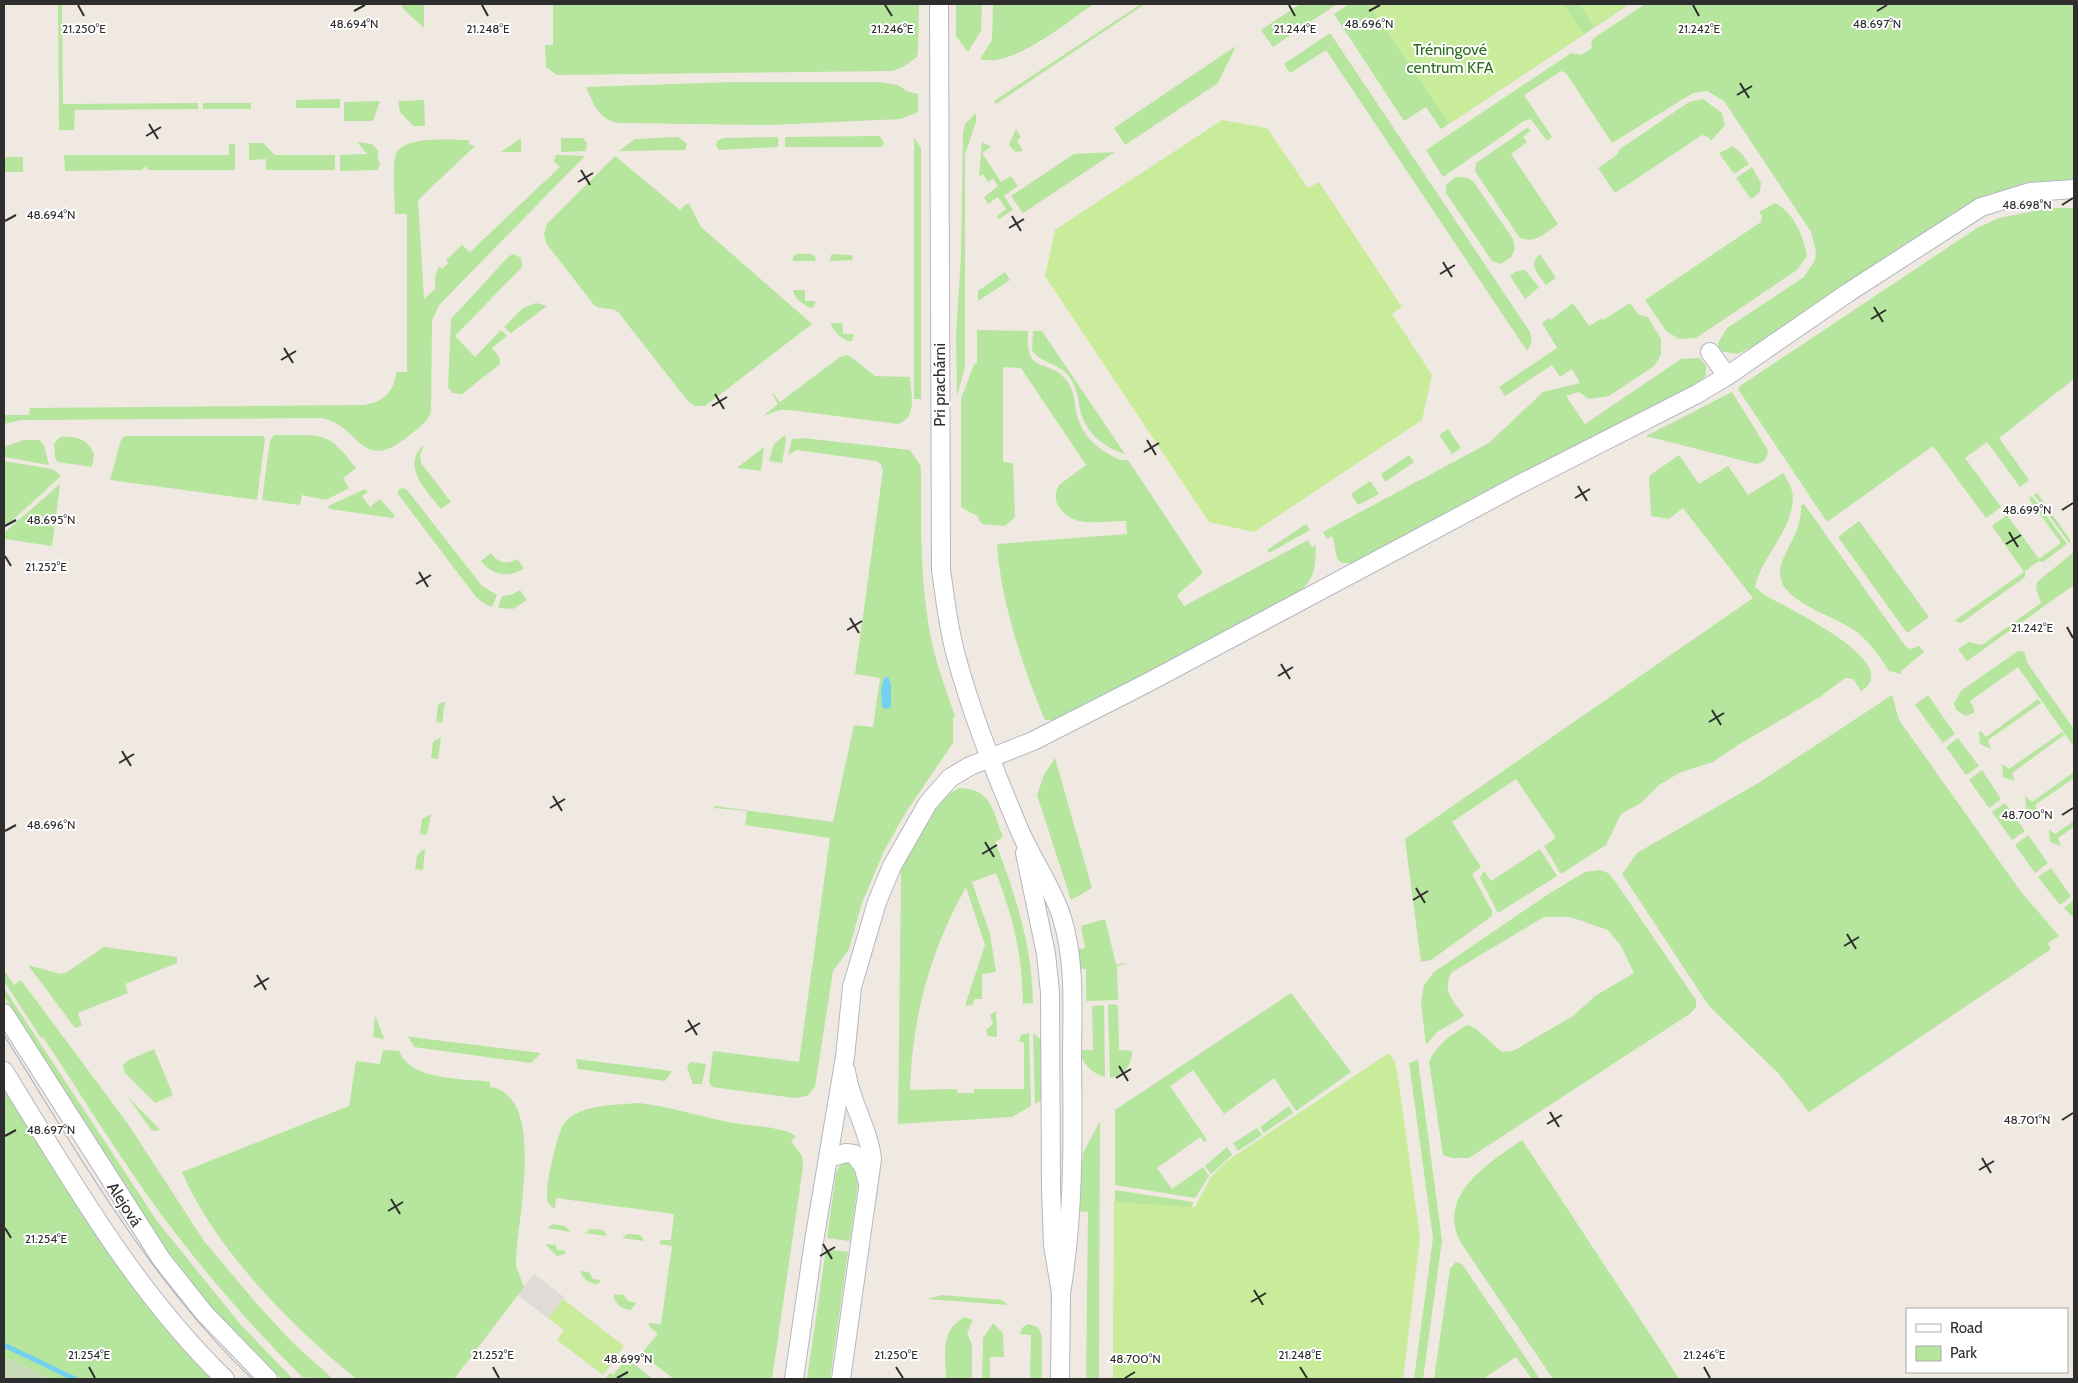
<svg xmlns="http://www.w3.org/2000/svg" width="2078" height="1383" viewBox="0 0 2078 1383" font-family="Cabin,sans-serif">
	<style>
		.green { fill: #b6e59e }
		.cemetery { fill: #c8d9b8 }
		.pitch { fill: #c9ec9a }
		.plaza { fill: #dfdcd8 }
		.water { fill: #75cff0 }
		.lines { fill: none; stroke-linecap: round; stroke-linejoin: round }
		.stream { stroke: #75cff0; stroke-width: 5 }
		.minor-casing { stroke: #b4b7c1; stroke-width: 20 }
		.minor { stroke: #fff; stroke-width: 18 }
		.tram { stroke: #a3a6b8; stroke-width: 1 }
		.ticks { fill: none; stroke: #2e2e2e; stroke-width: 2 }
		.labels { text-anchor: middle; stroke-width: 4; stroke-linejoin: round; paint-order: stroke }
		.park-label { font-size: 16px; fill: #2c6e1b; stroke: #fff }
		.street-label { font-size: 16px; fill: #2e2e2e; stroke: #fff }
		.ticks-label { font-size: 12px; text-anchor: middle; fill: #2e2e2e; stroke: #fff; stroke-width: 4; stroke-linejoin: round; paint-order: stroke }
	</style>
	<rect width="100%" height="100%" fill="#efe9e1"/>
	<g class="green">
		<path d="M58,4H62L63,104L198,103V109L75,110L74,130H59Z"/>
		<path d="M402,4H424V28L402,8Z"/>
		<path d="M553,4H919L918,50L917,57L903,67L892,71L557,75L546,67L545,45H553Z"/>
		<path d="M956,4H982L981,31L968,52L956,36Z"/>
		<path d="M993,4H1094C1068,21 1012,69 980,59L992,40Z"/>
		<path d="M1141,4H1145L996,104L994,101Z"/>
		<path d="M1300,4H1337L1273,47L1261,30Z"/>
		<path d="M1349,4H1630L1441,129L1426,107L1404,121L1334,14Z"/>
		<path d="M1645,4H2074V181C2045,178 2018,188 1989,194L1757,345L1737,354L1719,351L1718,343L1727,328L1804,277L1815,260L1816,251L1811,232L1724,101L1707,91L1693,93L1612,143L1566,73L1561,71L1524,95L1552,137L1547,141L1531,119L1524,121L1443,177L1426,150L1571,53L1581,55L1592,48L1591,42L1594,38Z"/>
		<path d="M1330,33L1530,332L1532,342L1527,351L1326,50L1290,73L1284,64Z"/>
		<path d="M1236,46L1218,83L1125,145L1114,128Z"/>
		<path d="M732,82H878L898,85L907,91L918,94V112L901,119L769,125L619,123C599,120 594,105 586,87Z"/>
		<path d="M340,99V108H296V100Z"/>
		<path d="M1703,99L1722,113L1725,125L1711,141L1708,137L1702,135L1615,193L1598,168L1617,155L1620,149L1689,102Z"/>
		<path d="M424,100L425,126H413L400,112L398,101Z"/>
		<path d="M380,101L373,121H344V102Z"/>
		<rect x="203" y="103" width="48" height="6"/>
		<path d="M976,113V122L965,154V367L957,396L956,335L961,257L963,133L965,124Z"/>
		<path d="M1527,128L1531,130L1523,137L1527,142L1511,154L1558,224C1545,233 1534,245 1519,237L1475,171L1476,163Z"/>
		<path d="M1016,129L1021,137L1017,141L1023,150L1020,152L1014,151L1009,145Z"/>
		<path d="M880,136L884,143L882,147H785V137Z"/>
		<path d="M678,137L687,144L685,150L619,151L635,139Z"/>
		<path d="M778,137V147L719,150L716,146L717,141L723,138Z"/>
		<path d="M521,138V152H501Z"/>
		<path d="M561,138H583L587,143L586,151L561,152Z"/>
		<path d="M914,138L921,148V399H914Z"/>
		<path d="M468,140L470,141L468,144L475,146L418,200L424,299L435,289V277L439,266L442,269L448,263L446,260L462,245L470,252L560,167L554,161L556,155L585,156L439,305L432,321L431,412C426,424 416,430 406,438C361,473 360,426 322,418L21,420L4,424V415H29L30,408L362,405C381,404 395,392 396,372H407V214H395C395,201 391,162 397,152C408,136 450,140 468,140Z"/>
		<path d="M357,142L372,144L378,151V161L380,162L378,170L340,171V155L367,154Z"/>
		<path d="M982,142L991,147L982,153L1001,182L1011,176L1018,186L1004,196L1013,210L999,219L997,216L1006,209L998,197L988,204L984,197L998,186L993,179L988,182L983,174L979,177Z"/>
		<path d="M249,143H263L275,155H335V170H266V159L249,160Z"/>
		<path d="M229,144H235V170H148L147,167L143,168V170L65,171L64,155H229Z"/>
		<path d="M1733,146L1742,154L1749,164L1734,174L1719,153Z"/>
		<path d="M1115,152L1023,213L1011,196L1074,154Z"/>
		<path d="M615,156L680,210L686,204H689L701,227L812,324L705,406H695L688,401L618,312C610,306 602,311 594,305L546,243L544,234L547,224Z"/>
		<rect x="4" y="157" width="19" height="15"/>
		<path d="M1752,167L1761,183L1760,192L1751,199L1736,178Z"/>
		<path d="M1456,177L1468,178L1473,181L1513,239L1515,249L1511,257L1501,264L1492,261L1446,193V185Z"/>
		<path d="M1775,203C1795,214 1803,235 1807,256L1797,270L1696,338L1679,339L1666,331L1645,300L1761,222L1762,216L1759,212Z"/>
		<path d="M2050,208H2074V379L1999,438L2029,480L2020,487L1987,442L1965,458L2001,507L1986,518L1933,446L1827,522L1738,389L1740,386L1977,228L1999,218Z"/>
		<path d="M514,254L521,258L522,267L455,336L475,357L501,330L507,336L492,348L499,357L500,364L462,394L452,393L448,387L451,319L509,256Z"/>
		<path d="M797,254H811L815,256L816,261H792L794,256Z"/>
		<path d="M834,254L852,255L853,260L830,261L831,255Z"/>
		<path d="M1540,254L1556,278L1546,285C1539,275 1527,264 1540,254Z"/>
		<path d="M1525,270L1539,287L1525,299L1510,276L1517,271Z"/>
		<path d="M1005,272L1010,280L978,301V291Z"/>
		<path d="M793,290H805V301H816L813,308C805,307 794,298 793,290Z"/>
		<path d="M536,303L547,306L511,333L504,327L523,308Z"/>
		<path d="M1573,303L1589,326L1602,318L1603,320L1630,303L1638,314L1648,317L1661,339V355L1654,366L1609,396L1589,399L1579,392L1566,396L1585,424L1681,359L1700,358L1706,366V375L1700,382L1537,465L1357,562C1329,568 1339,549 1332,536L1327,539L1323,532L1489,443L1543,392L1580,383L1572,369L1560,377L1552,365L1505,396L1499,387L1557,348L1542,323L1549,318L1551,320Z"/>
		<path d="M831,323H842L843,334H854L852,341C844,342 832,331 831,323Z"/>
		<path d="M977,330L1028,331C1025,378 1048,355 1068,382C1074,391 1074,401 1076,411C1080,430 1091,444 1107,453C1114,457 1120,462 1128,460L1203,573L1177,595L1184,606L1308,540L1312,547L1316,545C1315,574 1314,583 1288,599L1057,720H1045C1023,669 1000,598 997,544L1127,534L1126,521C1104,520 1074,530 1059,507C1054,499 1055,493 1059,485L1086,465L1021,368L1003,367V462L1013,463L1015,517L1005,526L982,524L977,516L961,507V399L974,364L977,363Z"/>
		<path d="M1033,331H1042L1125,454C1105,448 1087,434 1081,413C1077,398 1078,386 1067,374C1057,363 1040,363 1032,350Z"/>
		<path d="M848,355L875,376L910,377C911,395 918,417 898,424L790,410H780L763,416L778,404L772,394L773,393L780,402L840,357Z"/>
		<path d="M1732,392L1768,450C1767,458 1765,463 1756,464L1646,436Z"/>
		<path d="M1448,429L1461,448L1452,454L1439,435Z"/>
		<path d="M274,435C321,436 326,428 356,468L343,478L349,488L326,500L302,495L300,505L262,500L270,441Z"/>
		<path d="M785,435L786,441L782,463L769,461L774,444Z"/>
		<path d="M125,436H264L265,439L257,500L110,480L121,440Z"/>
		<path d="M60,437C76,436 87,438 94,454L92,467L58,462L55,458L54,444Z"/>
		<path d="M803,438L910,450L921,466C921,520 920,574 929,628C934,658 945,687 955,716L953,718V743L906,812L884,851L862,903L849,949L833,971L815,1087L807,1096L795,1098L712,1087L709,1082L713,1051L799,1062L830,838L745,825L747,811L714,808L715,806L833,822L854,725L873,727L880,678L855,674L883,470L881,464L876,461L797,450L788,455L792,439Z"/>
		<path d="M24,440H39L44,445L49,465L4,457V447Z"/>
		<path d="M424,445L420,455L421,463L451,502L441,509C428,492 400,466 424,445Z"/>
		<path d="M764,447L761,471L738,468V467Z"/>
		<path d="M1409,455L1414,462L1385,482L1381,474Z"/>
		<path d="M1679,455L1699,484L1728,466L1748,495L1783,473C1788,481 1793,489 1793,498C1792,531 1762,556 1755,587L1766,596C1786,607 1907,664 1861,691L1853,679L1845,678L1820,697L1738,745L1713,762L1679,773L1659,785L1641,803L1621,814L1606,845L1561,874L1544,846L1556,838L1516,779L1452,822L1481,867L1472,874L1492,911V916L1431,960L1421,962L1405,839L1753,598L1683,508L1669,519L1651,516L1649,476Z"/>
		<path d="M4,461L52,469L61,476L4,528Z"/>
		<path d="M1370,481L1379,494L1358,505L1351,494Z"/>
		<path d="M60,484L52,546L4,539V533Z"/>
		<path d="M403,488L407,490L482,586L497,595L492,607L485,604L476,597L398,494V490Z"/>
		<path d="M365,489L368,492L362,496L370,507L380,499L395,516L392,518L330,509L328,506Z"/>
		<path d="M2037,493L2071,541L2069,543L2034,495Z"/>
		<path d="M2032,496L2067,544L2043,562L2039,561L2025,571V577L1961,623L1954,621L2024,572L1992,526L2007,515L2039,559L2061,543L2029,499Z"/>
		<path d="M1804,504L1906,647L1911,649L1919,646L1924,652L1901,671L1902,674L1889,671C1880,657 1871,644 1858,633C1839,617 1782,603 1780,575C1778,557 1803,533 1801,506Z"/>
		<path d="M1859,521L1929,617L1907,633L1838,537Z"/>
		<path d="M1306,524L1310,530L1269,553L1267,550Z"/>
		<path d="M2074,552V585L1967,661L1958,649L1969,642L1982,645L2041,603L2036,589L2037,582Z"/>
		<path d="M491,553C498,563 507,565 517,559L524,568C509,579 492,575 481,561Z"/>
		<path d="M520,590L527,600L513,609L498,608L502,596L511,595Z"/>
		<path d="M2018,651L2024,652L2028,664L2074,729V747L2018,667L1970,701L1974,709V713L1966,716L1956,710L1954,703L1962,690Z"/>
		<path d="M1892,695L1899,720L2022,893L2059,936L2048,943L2051,949L1809,1112L1778,1073L1709,1006L1622,874L1637,853L1760,782Z"/>
		<path d="M1928,695L1955,734L1943,743L1915,705Z"/>
		<path d="M2038,699L2041,703L1988,740L1991,749L1980,744L1979,732L1981,731L1986,737Z"/>
		<path d="M442,702H445L442,723L436,722L438,705Z"/>
		<path d="M2062,732L2064,735L2012,773L2015,781L2003,777L2002,764L2009,769Z"/>
		<path d="M441,737L438,759L431,758L433,742Z"/>
		<path d="M1958,738L1979,766L1966,775L1946,747Z"/>
		<path d="M1055,758L1092,888L1071,900L1037,795L1044,775Z"/>
		<path d="M1982,770L2001,799L1989,808L1969,780Z"/>
		<path d="M2074,772V778L2035,805L2038,814L2026,809L2025,796L2032,802Z"/>
		<path d="M960,788C992,789 993,812 1003,837L995,842C1016,896 1032,945 1033,1003L1023,1004C1022,955 1014,919 996,873L972,882L990,934L996,972L982,974V999H975L972,1005L965,1006L985,945L966,887C930,951 912,1017 910,1090L957,1089V1093H974V1089H1024V1043L1019,1041L1021,1035L1029,1033L1031,1106L1012,1117L898,1124L901,870C913,845 934,798 960,788Z"/>
		<path d="M2005,803L2025,831L2012,840L1992,812Z"/>
		<path d="M431,814L427,835L420,834L422,819Z"/>
		<path d="M2074,821V827L2058,838L2061,846L2050,842L2049,829L2055,834Z"/>
		<path d="M2028,835L2048,863L2035,873L2015,845Z"/>
		<path d="M1540,849L1557,876L1498,913L1480,878L1484,871L1491,881Z"/>
		<path d="M422,850H425L423,870L415,869L417,856Z"/>
		<path d="M2051,868L2071,896L2060,905L2038,877Z"/>
		<path d="M1600,870L1608,873L1615,881L1696,1000V1007L1691,1013L1469,1158H1452L1443,1155L1429,1062C1437,1044 1451,1035 1467,1025L1475,1028L1502,1052L1513,1051L1573,1016L1595,996L1634,973L1621,946L1608,930L1570,917H1544L1452,972C1441,991 1453,1000 1464,1016L1437,1032L1426,1045L1421,1002L1424,985L1434,972L1547,895L1585,872Z"/>
		<path d="M2074,900V919L2064,908Z"/>
		<path d="M1105,919L1116,964L1129,963L1117,966L1118,1000L1086,1001V969H1075L1073,950L1085,948L1081,926Z"/>
		<path d="M104,947L177,957V963L125,984L128,993L78,1013L82,1026L75,1028L28,965L60,974L67,972Z"/>
		<path d="M4,970L14,985L21,980L128,1124L204,1241L258,1305L292,1342L333,1379L302,1377C251,1326 204,1272 161,1214C119,1157 82,1096 43,1037L41,1038L4,981Z"/>
		<path d="M4,988L157,1221L241,1325L293,1379H281L207,1302L158,1238L4,996Z"/>
		<path d="M1291,993L1351,1072L1296,1111L1274,1078L1224,1114L1193,1070L1170,1086L1207,1140L1204,1142L1200,1137L1157,1168L1172,1189L1203,1167L1209,1176L1195,1198L1115,1185V1110Z"/>
		<path d="M1108,1004L1118,1005L1119,1050L1132,1051C1132,1064 1124,1077 1110,1078Z"/>
		<path d="M1104,1005L1105,1077C1091,1073 1083,1064 1079,1050H1093L1092,1006Z"/>
		<path d="M996,1011L997,1037L988,1036L986,1030L993,1024L990,1015Z"/>
		<path d="M375,1015L384,1039L373,1037Z"/>
		<path d="M1033,1033L1043,1041L1044,1099L1035,1104Z"/>
		<path d="M408,1036L411,1037L541,1053L531,1063L414,1047Z"/>
		<path d="M154,1049L173,1095L155,1103L125,1073L123,1065L129,1060Z"/>
		<path d="M383,1050L399,1051C411,1081 461,1078 490,1082V1087C548,1095 516,1224 516,1262C516,1270 522,1280 524,1287L454,1379H357C292,1327 215,1249 182,1172L349,1106L356,1061L380,1064Z"/>
		<path d="M576,1059L672,1071L665,1081L578,1069Z"/>
		<path d="M1418,1060L1442,1241L1423,1379H1414L1433,1238L1409,1063Z"/>
		<path d="M690,1062L706,1064L702,1084H693L687,1067Z"/>
		<path d="M4,1088C68,1188 127,1296 213,1379H51L4,1357Z"/>
		<path d="M127,1096L160,1130L153,1131L150,1128Z"/>
		<path d="M638,1103C669,1106 698,1116 728,1122C751,1127 776,1125 796,1136L791,1141L802,1156L803,1167L772,1379H674L641,1354L658,1334L649,1326V1323L661,1324L672,1246L659,1244L661,1240H671L674,1214L556,1198L555,1209C550,1206 547,1202 547,1197C546,1183 557,1132 565,1122C581,1104 616,1105 638,1103Z"/>
		<path d="M1289,1106L1293,1113L1264,1133L1260,1127Z"/>
		<path d="M1100,1121L1099,1379H1086L1088,1212L1077,1211L1083,1153Z"/>
		<path d="M1257,1128L1262,1135L1238,1151L1233,1143Z"/>
		<path d="M1522,1140L1667,1360L1679,1379H1553L1461,1243C1435,1195 1489,1163 1522,1140Z"/>
		<path d="M1227,1147L1232,1155L1211,1174L1205,1166Z"/>
		<path d="M844,1162H849L859,1175L850,1241L827,1238L836,1173L839,1167Z"/>
		<path d="M1115,1190L1193,1202L1185,1241L1113,1379Z"/>
		<path d="M553,1224L565,1226L570,1232L547,1228Z"/>
		<path d="M590,1229L603,1230L607,1236L585,1233Z"/>
		<path d="M627,1234L640,1235L645,1241L622,1238Z"/>
		<path d="M545,1244L556,1245L557,1250L566,1251L565,1254L557,1256Z"/>
		<path d="M826,1249L848,1252L830,1379H807Z"/>
		<path d="M1456,1262L1462,1264L1540,1379H1532L1516,1357L1483,1379H1434L1450,1269Z"/>
		<path d="M580,1271L589,1272L593,1279L601,1280L598,1284C591,1285 582,1278 580,1271Z"/>
		<path d="M614,1294L624,1295L628,1301L636,1303L631,1310C623,1310 613,1303 614,1294Z"/>
		<path d="M942,1295L1002,1300L1008,1305L927,1299Z"/>
		<path d="M965,1317L973,1320L967,1333L972,1345V1379H946C946,1354 939,1331 965,1317Z"/>
		<path d="M993,1323L1003,1333L1004,1357H990V1379H982L983,1338Z"/>
		<path d="M1028,1324L1038,1327L1042,1336V1379H1030L1031,1335L1020,1334L1022,1328Z"/>
		<path d="M629,1360L653,1379H605L610,1373L613,1375L622,1364Z"/>
	</g>
	<path class="cemetery" d="M4,1357L51,1379H4Z"/>
	<g class="pitch">
		<path d="M1368,4H1563L1584,34L1449,124Z"/>
		<path d="M1579,4H1630L1594,27Z"/>
		<path d="M1222,120L1267,128L1308,188L1319,182L1402,307L1392,314L1432,375L1422,420L1254,532L1209,522L1045,276L1055,230Z"/>
		<path d="M1389,1053L1395,1062L1398,1077L1420,1238L1403,1379H1113L1114,1202L1195,1207L1211,1177L1227,1161Z"/>
		<path d="M563,1299L624,1346L603,1375L557,1340L564,1330L548,1318Z"/>
	</g>
	<path class="plaza" d="M534,1274L564,1297L548,1318L518,1295Z"/>
	<path class="water" d="M888,677L891,684V707L886,709L882,707L881,690L884,678Z"/>
	<g class="lines">
		<path class="stream" d="M4,1345L75,1379"/>
		<g class="minor-casing">
			<g id="minor">
				<path d="M939,4L941,570C945,598 948,625 955,652C971,713 995,772 1019,829C1032,860 1052,886 1062,918C1076,963 1072,1013 1072,1060C1073,1138 1074,1216 1061,1293"/>
				<path d="M1710,352L1727,376"/>
				<path d="M1025,853L1046,954L1050,992L1051,1187L1053,1245L1061,1293L1060,1379"/>
				<path d="M4,1013L162,1260L205,1314L268,1379"/>
				<path d="M4,1071C70,1178 134,1291 225,1379"/>
				<path d="M828,1158L846,1153L854,1154L863,1166L868,1183"/>
				<path d="M794,1379L814,1241L845,1057L852,987L877,902L892,866L928,803L950,778L970,766L1033,741L1147,683L1522,483L1697,394L1727,376L1849,292L1981,207L2030,192L2074,189"/>
				<path d="M841,1379L872,1159C869,1129 850,1102 846,1071"/>
			</g>
		</g>
		<use href="#minor" class="minor"/>
		<path class="tram" d="M4,1035C79,1155 149,1280 252,1379"/>
	</g>
	<path class="ticks" d="M78,5L84,16M482,5L488,16M885,5L892,16M1289,5L1295,16M1693,5L1699,16M354,11L365,5M1369,11L1380,5M1877,11L1887,5M1740,83L1749,98M1737,95L1752,86M149,124L158,139M146,136L161,127M581,170L590,185M578,182L593,173M2062,205L2073,198M1012,216L1021,231M5,221L16,215M1009,228L1024,219M1443,262L1452,277M1440,274L1455,265M1874,307L1883,322M1871,319L1886,310M284,348L293,363M281,360L296,351M715,394L724,409M712,406L727,397M1147,440L1156,455M1144,452L1159,443M1578,486L1587,501M1575,498L1590,489M2062,510L2073,503M5,526L16,520M2009,532L2018,547M2006,544L2021,535M5,556L11,566M419,572L428,587M416,584L431,575M850,618L859,633M2067,627L2073,638M847,630L862,621M1281,664L1290,679M1278,676L1293,667M1712,710L1721,725M1709,722L1724,713M122,751L131,766M119,763L134,754M553,796L562,811M550,808L565,799M2062,815L2073,808M5,831L16,825M985,842L994,857M982,854L997,845M1416,888L1425,903M1413,900L1428,891M1847,934L1856,949M1844,946L1859,937M257,975L266,990M254,987L269,978M688,1020L697,1035M685,1032L700,1023M1119,1066L1128,1081M1116,1078L1131,1069M1550,1112L1559,1127M2062,1120L2073,1113M1547,1124L1562,1115M5,1136L16,1130M1982,1158L1991,1173M1979,1170L1994,1161M391,1199L400,1214M388,1211L403,1202M5,1228L11,1238M823,1244L832,1259M820,1256L835,1247M1254,1290L1263,1305M1251,1302L1266,1293M89,1367L95,1378M493,1367L499,1378M896,1367L903,1378M1300,1367L1307,1378M1704,1367L1710,1378M617,1378L628,1372M1125,1378L1135,1372"/>
	<g class="labels">
		<g class="park-label">
			<text x="1450" y="55">Tréningové<tspan x="1450" dy="18">centrum KFA</tspan></text>
		</g>
		<g class="street-label">
			<text transform="translate(939 385) rotate(-90)" y="6">Pri prachárni</text>
			<text transform="translate(125 1204) rotate(57)" y="6">Alejová</text>
		</g>
	</g>
	<g class="ticks-label">
		<text x="354" y="28">48.694°N</text>
		<text x="1369" y="28">48.696°N</text>
		<text x="1877" y="28">48.697°N</text>
		<text x="84" y="33">21.250°E</text>
		<text x="488" y="33">21.248°E</text>
		<text x="892" y="33">21.246°E</text>
		<text x="1295" y="33">21.244°E</text>
		<text x="1699" y="33">21.242°E</text>
		<text x="2027" y="209">48.698°N</text>
		<text x="51" y="219">48.694°N</text>
		<text x="2027" y="514">48.699°N</text>
		<text x="51" y="524">48.695°N</text>
		<text x="46" y="571">21.252°E</text>
		<text x="2032" y="632">21.242°E</text>
		<text x="2027" y="819">48.700°N</text>
		<text x="51" y="829">48.696°N</text>
		<text x="2027" y="1124">48.701°N</text>
		<text x="51" y="1134">48.697°N</text>
		<text x="46" y="1243">21.254°E</text>
		<text x="89" y="1359">21.254°E</text>
		<text x="493" y="1359">21.252°E</text>
		<text x="896" y="1359">21.250°E</text>
		<text x="1300" y="1359">21.248°E</text>
		<text x="1704" y="1359">21.246°E</text>
		<text x="628" y="1363">48.699°N</text>
		<text x="1135" y="1363">48.700°N</text>
	</g>
	<rect width="2078" height="1383" fill="none" stroke="#2e2e2e" stroke-width="10"/>
	<rect x="1906" y="1308" width="162" height="65" fill="#ffffff" stroke="#ababab"/>
	<rect x="1916" y="1324" width="25" height="8" fill="#ffffff" stroke="#ababab"/>
	<text x="1950" y="1333" font-size="15" fill="#2e2e2e">Road</text>
	<rect x="1916" y="1346" width="25" height="15" fill="#b6e59e" stroke="#ababab"/>
	<text x="1950" y="1358" font-size="15" fill="#2e2e2e">Park</text>
</svg>
